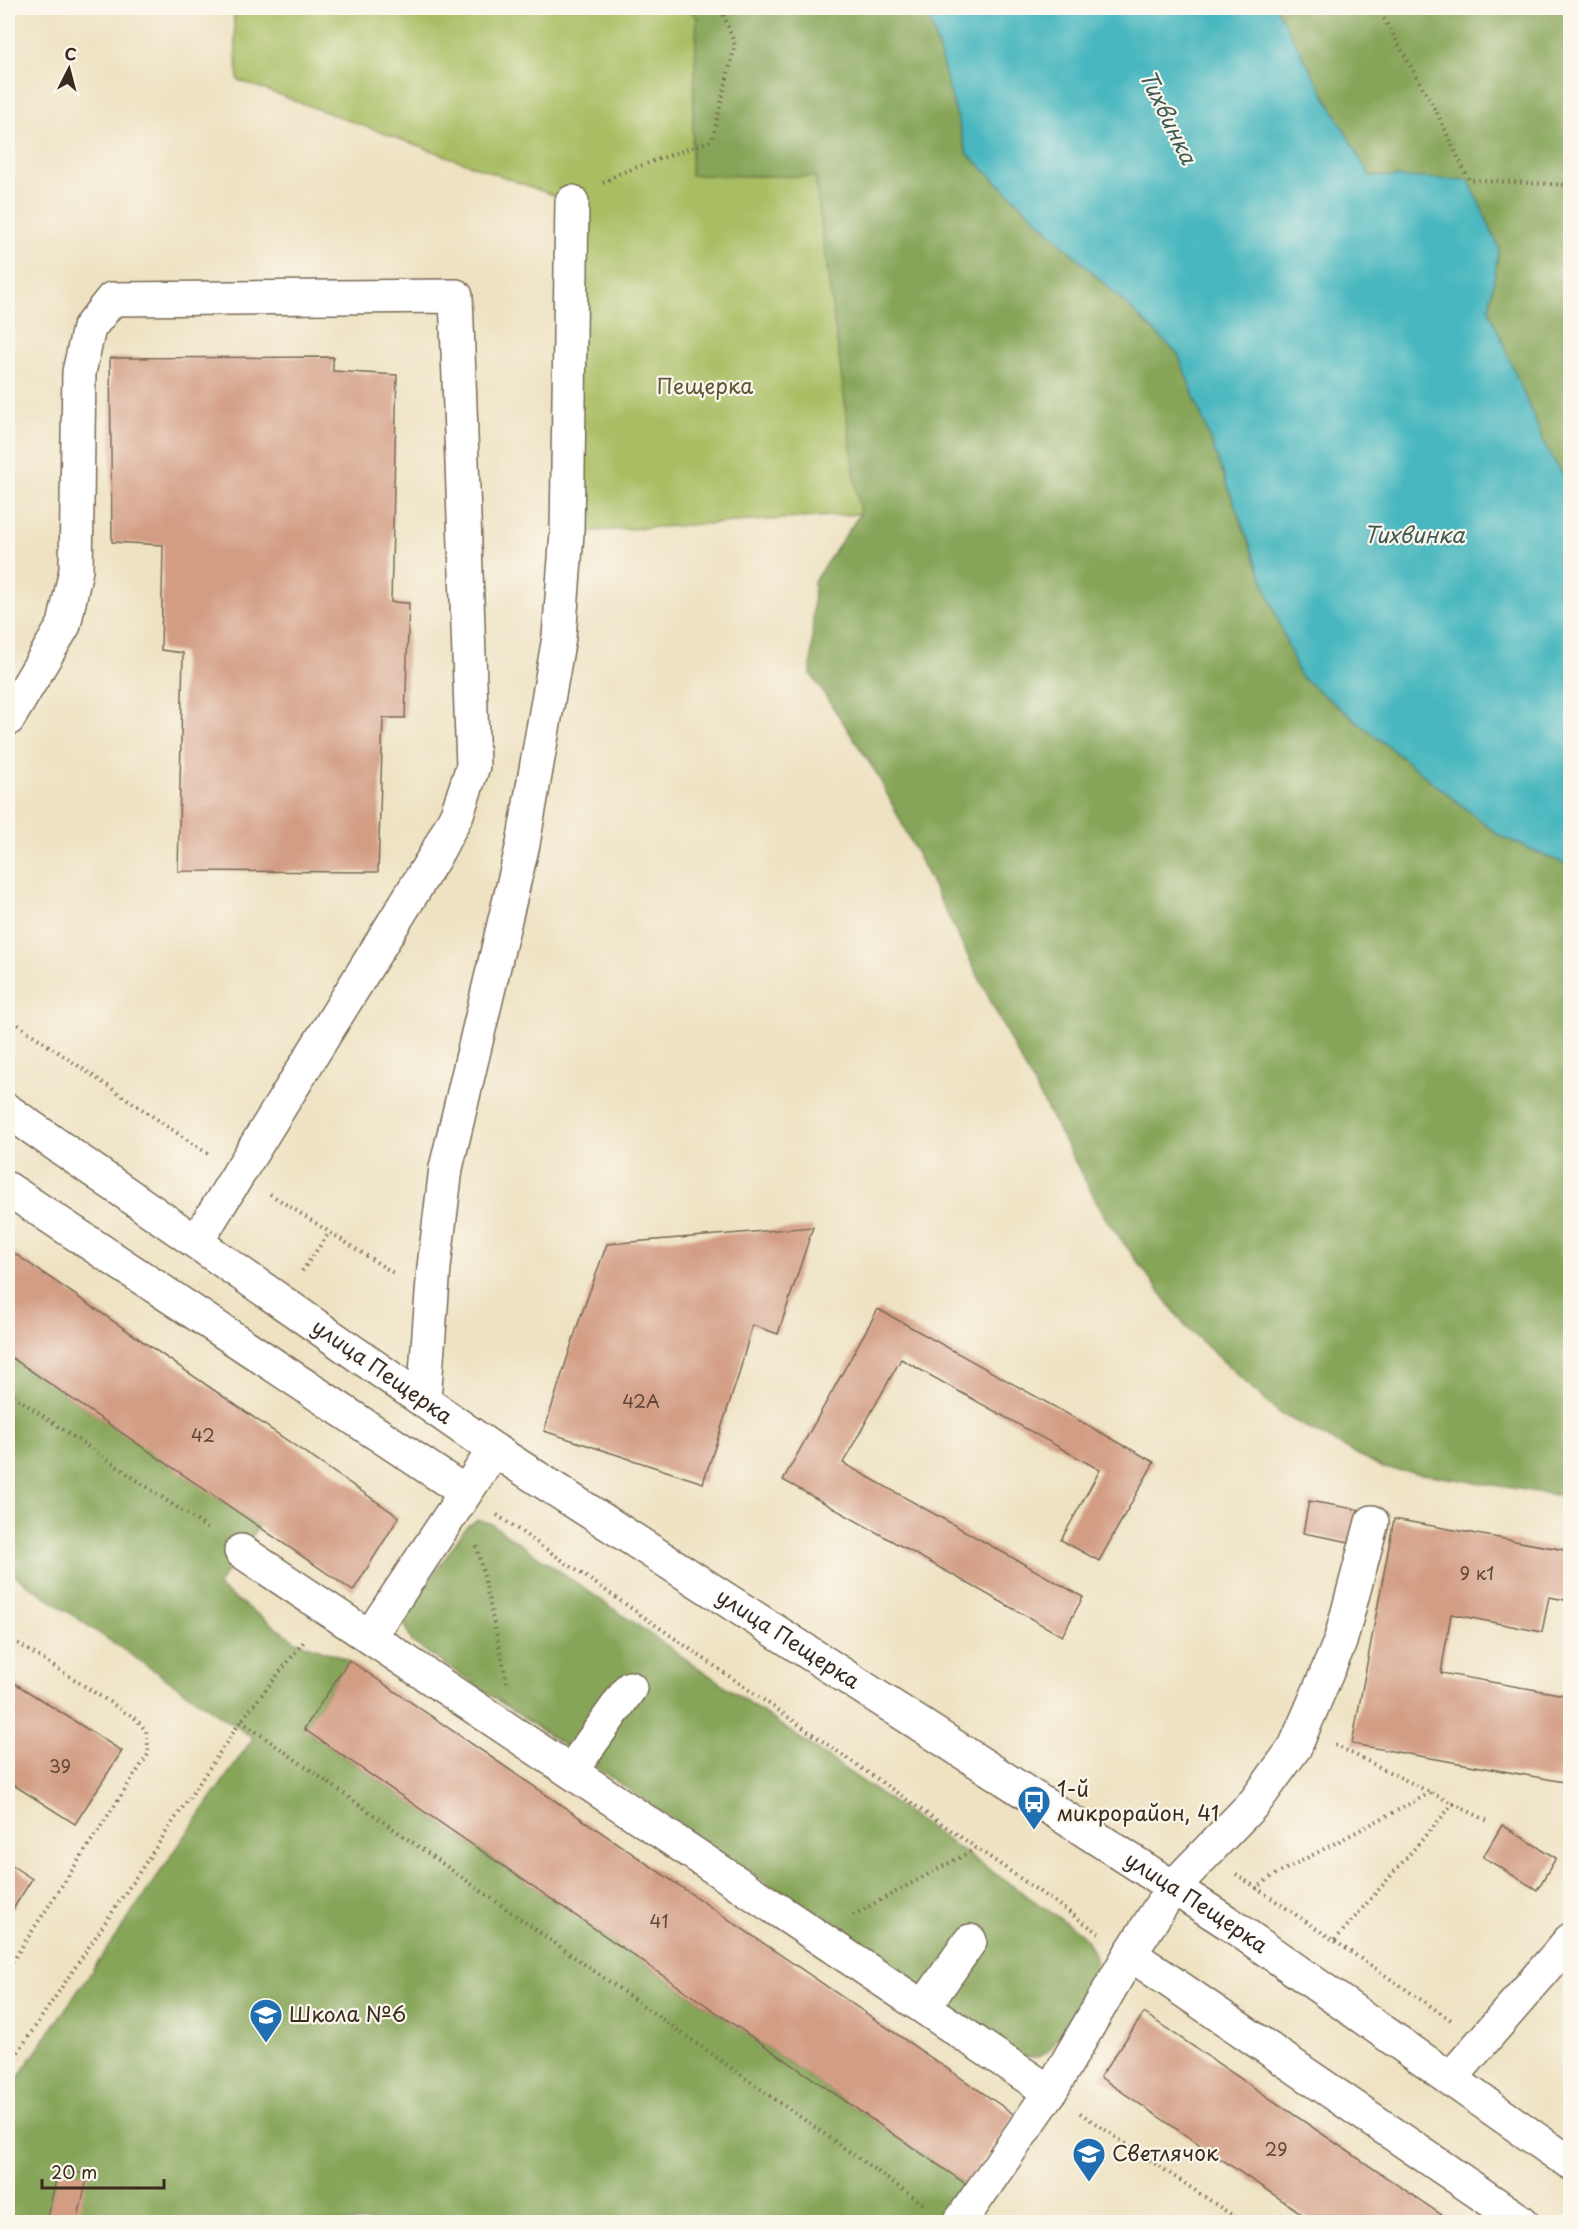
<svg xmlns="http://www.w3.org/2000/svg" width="1578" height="2230" viewBox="0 0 1578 2230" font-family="'Playpen Sans',sans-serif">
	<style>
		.green { fill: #a9be63; stroke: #727440; stroke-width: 1.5 }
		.forest { fill: #86a559; stroke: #60683c; stroke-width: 1.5 }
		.water { fill: #48b7bf; stroke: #42706e; stroke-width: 1.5 }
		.building { fill: #d39d84 }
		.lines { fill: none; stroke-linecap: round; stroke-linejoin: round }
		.minor-casing { stroke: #7a6a57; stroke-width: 36 }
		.path { stroke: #7a6a57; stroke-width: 4; stroke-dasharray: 1.5 4.5; stroke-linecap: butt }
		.minor { stroke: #fff; stroke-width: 33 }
		.labels { text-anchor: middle; stroke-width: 4.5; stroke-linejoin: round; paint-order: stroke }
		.number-label { font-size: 18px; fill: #614738 }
		.park-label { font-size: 21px; fill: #5c5633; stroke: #fbf7ec }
		.street-label { font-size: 21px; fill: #3b2a1e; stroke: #fbf7ec }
		.poi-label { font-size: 21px; fill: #3b2a1e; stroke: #fbf7ec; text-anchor: start }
		.water-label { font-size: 22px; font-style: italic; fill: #405b56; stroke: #fbf7ec }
	</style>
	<rect width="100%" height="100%" fill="#fbf7ec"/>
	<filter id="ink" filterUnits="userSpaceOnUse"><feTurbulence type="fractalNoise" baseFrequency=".0167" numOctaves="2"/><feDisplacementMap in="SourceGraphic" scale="12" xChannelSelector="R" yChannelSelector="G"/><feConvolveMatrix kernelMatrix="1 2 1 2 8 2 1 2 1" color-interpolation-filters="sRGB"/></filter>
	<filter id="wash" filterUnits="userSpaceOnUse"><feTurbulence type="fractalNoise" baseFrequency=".008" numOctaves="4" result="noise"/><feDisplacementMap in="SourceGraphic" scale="24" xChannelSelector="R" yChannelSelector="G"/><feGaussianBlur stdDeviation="1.35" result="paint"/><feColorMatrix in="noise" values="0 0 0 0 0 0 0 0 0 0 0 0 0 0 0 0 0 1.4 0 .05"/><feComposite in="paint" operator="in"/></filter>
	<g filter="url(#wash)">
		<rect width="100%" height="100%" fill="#eee2c2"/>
		<path class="green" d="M233,8H689L697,18L691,175L815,176L860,514L567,533L572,202L238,80Z"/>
		<g class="forest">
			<path d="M689,8H927L967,153L1178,354L1299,675L1500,836L1570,866V1497L1383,1468L1279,1413L1186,1327L1106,1219L1011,1042L877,774L811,674L814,581L860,514L815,177L691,175L697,18Z"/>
			<path d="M1276,8H1570V485L1548,452L1489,310L1499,248L1469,181L1370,176Z"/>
			<path d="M8,1355L259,1526L217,1586L296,1641L349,1660L304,1729L966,2184L942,2222H8V2092L253,1738L8,1571Z"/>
			<path d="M478,1520L490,1523L1082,1934C1089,1944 1097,1955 1096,1969C1094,1989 1060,2032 1048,2051L1038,2057H1022L412,1642L405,1625L410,1609L467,1526Z"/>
		</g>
		<path class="water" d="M927,8H1276L1370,176L1469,180L1499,248L1489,310L1548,452L1570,485V866L1500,836L1299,675L1178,354L967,153Z"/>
		<g id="blocks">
			<g class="building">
				<path d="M333,357V371L397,375L391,602L409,603L405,718H383L378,872L178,871L183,653L161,650L163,545L112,542L110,358Z"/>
				<path d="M813,1227L778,1334L752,1325L739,1374L703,1483L544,1431L579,1321L607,1244Z"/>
				<path d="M8,1249L399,1517L353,1591L8,1355Z"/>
				<path d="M878,1309L1154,1462L1099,1561L1061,1540L1100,1470L901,1359L843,1463L1083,1597L1062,1636L783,1480Z"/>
				<path d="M1309,1501L1361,1510L1355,1543L1303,1533Z"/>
				<path d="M1394,1519L1570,1551V1601L1549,1597L1542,1632L1451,1614L1441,1673L1570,1696V1783L1352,1744Z"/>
				<path d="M349,1660L1015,2115L966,2184L304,1729Z"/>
				<path d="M8,1679L122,1751L75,1824L9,1782L8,1785Z"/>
				<path d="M1502,1825L1556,1858L1537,1890L1483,1857Z"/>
				<path d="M8,1863L32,1879L8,1917Z"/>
				<path d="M1144,2013L1452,2222H1314L1100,2077Z"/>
				<path d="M59,2168L88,2175L77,2222H46Z"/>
			</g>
		</g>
	</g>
	<g filter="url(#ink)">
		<use href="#blocks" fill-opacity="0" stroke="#7a6a57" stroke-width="1.5"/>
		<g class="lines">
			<g class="minor-casing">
				<g id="minor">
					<path d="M8,719L64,625L76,570L79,372L89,328L112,299L456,296L473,766L457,814L435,856L197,1241"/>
					<path id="s1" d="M8,1111L494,1450L1230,1924L1570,2163"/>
					<path d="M8,1189L465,1492"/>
					<path d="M424,1400L434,1267L446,1168L523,844L559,637L567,533L572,202"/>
					<path d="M241,1551L1050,2092"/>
					<path d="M370,1636L494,1450"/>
					<path d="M571,1771L630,1688"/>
					<path d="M1130,1954L1522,2222"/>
					<path d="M924,2007L970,1941"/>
					<path d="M1451,2078L1570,1940"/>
					<path d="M960,2222L1050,2092L1130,1954L1173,1887L1255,1802L1295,1747L1340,1642L1372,1522"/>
				</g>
			</g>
			<g class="path">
				<path d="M1378,8L1437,113L1469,180L1570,185"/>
				<path d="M603,183L618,174L712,140L735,45L721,8"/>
				<path d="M8,1018L208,1154"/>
				<path d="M270,1194L395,1274"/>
				<path d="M302,1271L329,1233"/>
				<path d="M8,1392L210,1530"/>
				<path d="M497,1515L1099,1933"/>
				<path d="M477,1546L507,1682"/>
				<path d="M8,1637L136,1719L146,1731L149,1753L8,1968"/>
				<path d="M241,1721L926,2206"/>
				<path d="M1335,1745L1488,1821"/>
				<path d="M1236,1874L1451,2020"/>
				<path d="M1256,1889L1269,1878L1432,1792"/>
				<path d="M853,1915L977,1848"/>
				<path d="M1335,1940L1454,1803"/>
				<path d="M8,2067L241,1721L306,1639"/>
				<path d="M1080,2113L1242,2222"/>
			</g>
			<use href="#minor" class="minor"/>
		</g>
	</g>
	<defs>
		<g id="bus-pin" transform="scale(1.725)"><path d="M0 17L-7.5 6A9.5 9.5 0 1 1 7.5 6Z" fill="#1f6fb2" stroke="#fbf7ec"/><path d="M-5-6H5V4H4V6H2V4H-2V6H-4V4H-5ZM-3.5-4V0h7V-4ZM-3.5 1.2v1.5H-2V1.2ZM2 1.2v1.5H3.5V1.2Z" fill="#fff"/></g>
		<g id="school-pin" transform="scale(1.725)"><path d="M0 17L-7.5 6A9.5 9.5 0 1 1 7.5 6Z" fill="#1f6fb2" stroke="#fbf7ec"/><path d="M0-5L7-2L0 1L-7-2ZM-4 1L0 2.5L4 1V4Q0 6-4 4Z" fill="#fff"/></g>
	</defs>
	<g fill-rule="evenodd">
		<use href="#bus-pin" x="1034" y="1802"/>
		<use href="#school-pin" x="266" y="2015"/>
		<use href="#school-pin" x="1089" y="2154"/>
	</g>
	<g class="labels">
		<g class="number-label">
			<text x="641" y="1408">42А</text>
			<text x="203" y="1442">42</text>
			<text x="1477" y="1580">9 к1</text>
			<text x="60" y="1773">39</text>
			<text x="659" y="1928">41</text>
			<text x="1276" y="2156">29</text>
		</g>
		<g class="park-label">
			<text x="705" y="394">Пещерка</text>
		</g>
		<g class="street-label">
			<text dy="7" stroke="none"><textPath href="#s1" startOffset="456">улица Пещерка</textPath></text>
			<text dy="7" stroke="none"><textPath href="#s1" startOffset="942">улица Пещерка</textPath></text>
			<text dy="7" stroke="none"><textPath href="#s1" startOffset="1428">улица Пещерка</textPath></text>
		</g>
		<g class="poi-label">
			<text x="1057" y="1797">1-й<tspan x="1057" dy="24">микрорайон, 41</tspan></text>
			<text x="289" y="2022">Школа №6</text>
			<text x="1112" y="2161">Светлячок</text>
		</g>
		<g class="water-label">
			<text transform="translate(1168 117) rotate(64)" y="8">Тихвинка</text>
			<text x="1414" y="543">Тихвинка</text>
		</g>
	</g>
	<rect width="1578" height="2230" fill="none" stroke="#fbf7ec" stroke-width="30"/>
	<g transform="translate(69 69) rotate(6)" stroke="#fbf7ec" stroke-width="4.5" paint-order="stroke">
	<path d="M0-4.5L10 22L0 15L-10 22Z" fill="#3b2a1e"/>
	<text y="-9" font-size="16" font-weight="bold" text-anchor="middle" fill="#3b2a1e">С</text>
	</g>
	<path d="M42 2179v9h122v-9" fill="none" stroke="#3b2a1e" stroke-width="3"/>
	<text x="51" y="2179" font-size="18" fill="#3b2a1e" stroke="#fbf7ec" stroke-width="4.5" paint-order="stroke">20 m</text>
</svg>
